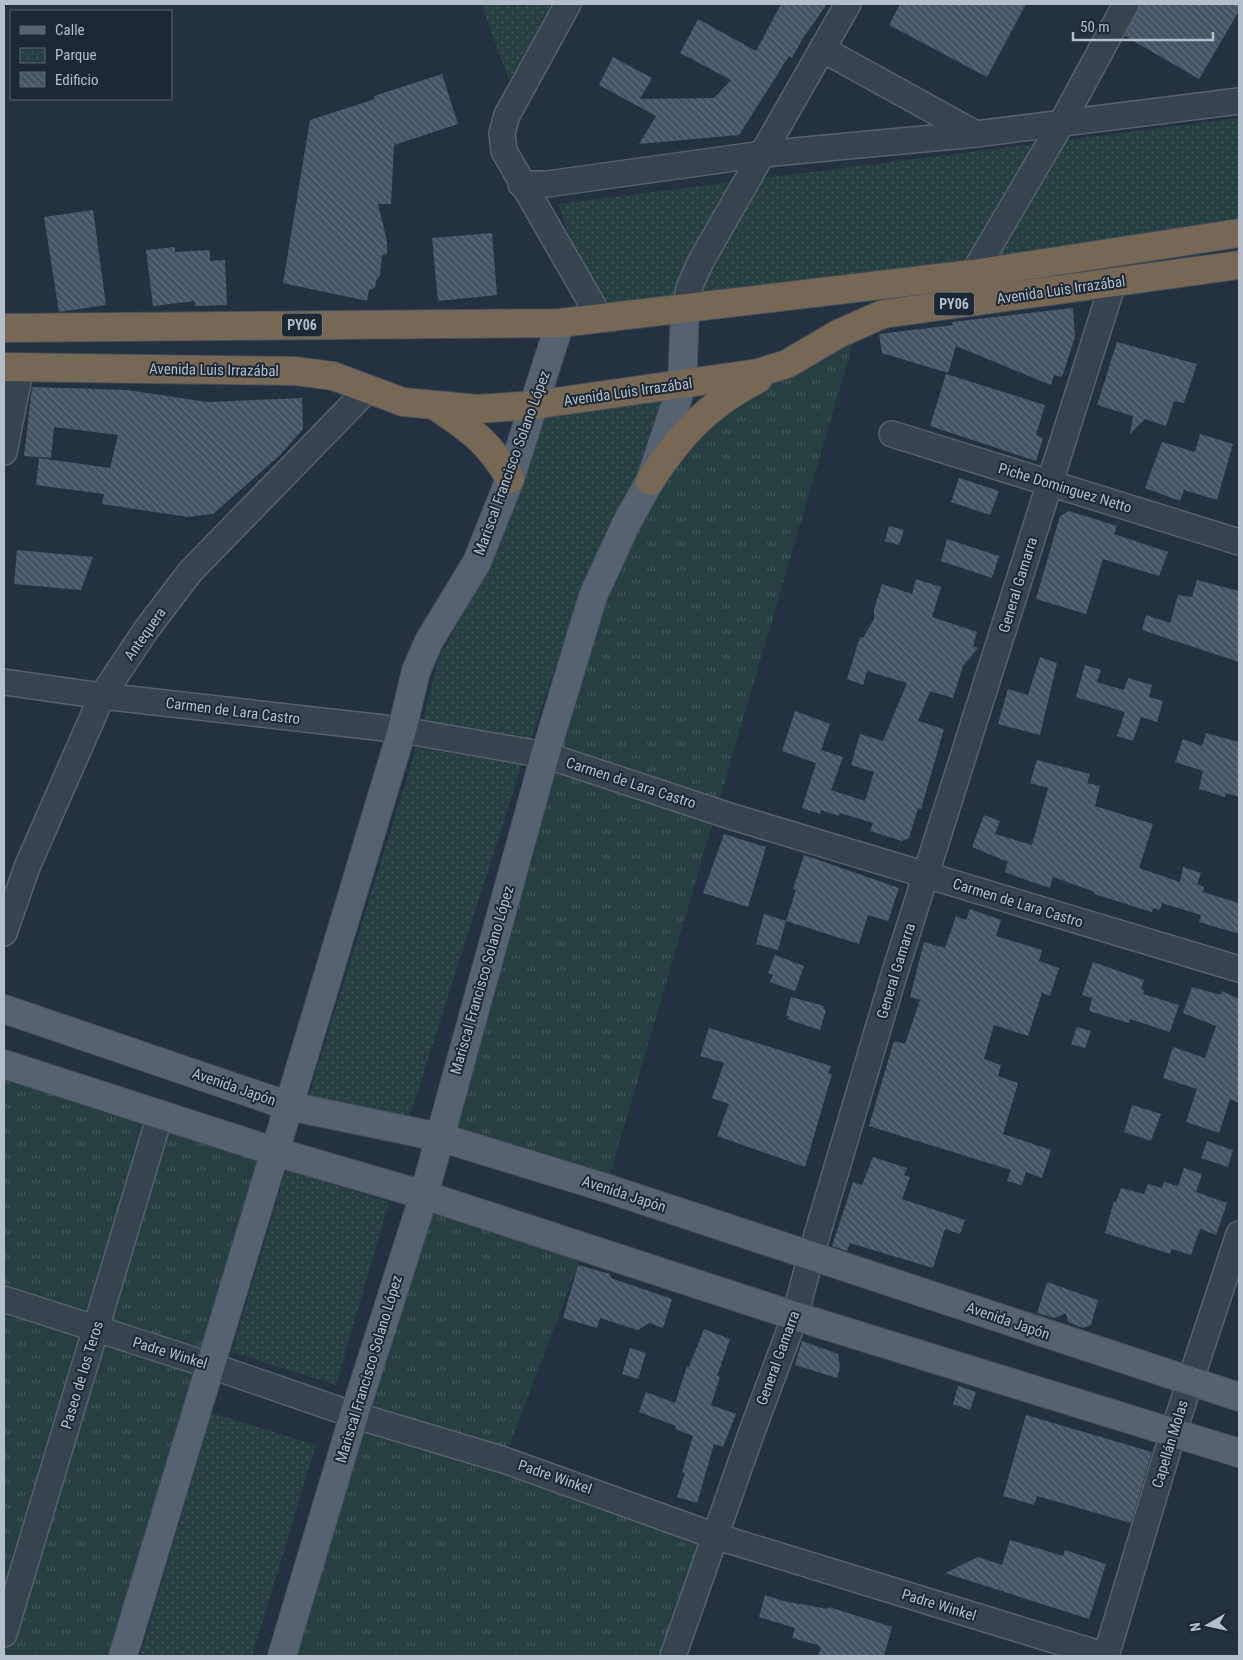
<svg xmlns="http://www.w3.org/2000/svg" width="1243" height="1660" viewBox="0 0 1243 1660" font-family="'Roboto Condensed',sans-serif">
	<style>
		.grass { fill: url(#grass-tufts) }
		.park { fill: url(#park-dots) }
		.building { fill: url(#building-back-hatch) }
		.lines { fill: none; stroke-linecap: round; stroke-linejoin: round }
		.minor-casing { stroke: #56616e; stroke-width: 28 }
		.major-casing { stroke: #424c59; stroke-width: 30 }
		.highway-casing { stroke: #434e5b; stroke-width: 30 }
		.minor { stroke: #384350; stroke-width: 25 }
		.major { stroke: #566270; stroke-width: 28 }
		.highway { stroke: #766855; stroke-width: 28 }
		.labels { text-anchor: middle; stroke-width: 4; stroke-linejoin: round; paint-order: stroke }
		.shield { fill: #1d2835; stroke: #87919e; stroke-width: 1 }
		.shield-label { font-size: 14px; font-weight: bold; fill: #b5becb }
		.street-label { font-size: 15px; fill: #b5becb; stroke: #1d2835 }
	</style>
	<defs>
		<pattern id="grass-tufts" width="24" height="20" patternUnits="userSpaceOnUse" patternTransform="scale(1.25)"><rect width="24" height="20" fill="#263f41"/><path d="M3 7l-1-3M5 7V3M7 7l1-3M15 17l-1-3M17 17v-4M19 17l1-3" fill="none" stroke="#43595b"/></pattern>
		<pattern id="park-dots" width="8" height="8" patternUnits="userSpaceOnUse" patternTransform="scale(1.25)"><rect width="8" height="8" fill="#263f41"/><path d="M2 2h.1M6 6h.1" fill="none" stroke="#43595b" stroke-width="1.8" stroke-linecap="round"/></pattern>
		<pattern id="building-back-hatch" width="6" height="6" patternUnits="userSpaceOnUse" patternTransform="scale(1.25)"><rect width="6" height="6" fill="#455465"/><path d="M-1 5l2 2M0 0l6 6M5-1l2 2" fill="none" stroke="#5e6b7a"/></pattern>
	</defs>
	<rect width="100%" height="100%" fill="#243140"/>
	<g class="grass">
		<path d="M859,323L606,1188L439,1137L593,596L671,448Z"/>
		<path d="M4,1064L276,1152L123,1656H4Z"/>
		<path d="M424,1195L584,1249L504,1460L715,1536L674,1656H282Z"/>
	</g>
	<g class="park">
		<path d="M481,4H552L509,80Z"/>
		<path d="M1239,118V222L600,318L558,204Z"/>
		<path d="M662,400L639,477L582,588L531,739L423,720L438,660L490,565L545,415Z"/>
		<path d="M416,748L522,764L407,1125L309,1095Z"/>
		<path d="M286,1170L389,1202L336,1385L232,1352Z"/>
		<path d="M212,1413L316,1445L252,1656H140Z"/>
	</g>
	<g class="building">
		<path d="M781,4H827L803,38L792,58L789,56L739,135L639,144L656,116L599,85L613,57L652,78L640,99L714,98L731,80L680,53L698,19L756,51Z"/>
		<path d="M900,4H1026L987,77L889,25Z"/>
		<path d="M1140,4H1239V11L1199,79L1125,36Z"/>
		<path d="M442,74L458,124L394,145L391,204H378L387,241V254L382,255L380,275L376,281L375,288L369,290L367,301L283,283L310,120L375,99L374,96Z"/>
		<path d="M93,210L106,305L59,312L44,217Z"/>
		<path d="M492,233L497,295L438,301L432,238Z"/>
		<path d="M175,247V252L210,250V261L225,260L227,305L195,306V301L153,306L146,250Z"/>
		<path d="M1073,308L1075,337L1062,377L1054,375L1051,385L956,346L948,373L882,353L879,334L953,325L952,322Z"/>
		<path d="M1117,342L1197,364L1184,403L1174,401L1166,426L1145,419L1130,434L1133,416L1097,405Z"/>
		<path d="M946,374L1045,405L1036,435L1043,438L1036,461L930,426Z"/>
		<path d="M32,387L127,390L207,402L302,398L303,429L280,455L213,514L188,517L102,504L104,494L36,485L39,458L110,468L118,435L54,427L51,458L24,456Z"/>
		<path d="M1200,434L1233,444L1217,500L1184,490L1180,501L1145,488L1162,442L1195,452Z"/>
		<path d="M959,478L999,491L990,515L951,502Z"/>
		<path d="M1069,511L1117,526L1114,534L1168,552L1159,576L1103,559L1086,614L1036,599L1060,516Z"/>
		<path d="M889,526L904,530L899,545L885,541Z"/>
		<path d="M947,539L999,556L992,578L941,561Z"/>
		<path d="M17,550L93,557L81,590L14,584Z"/>
		<path d="M916,579L941,587L932,617L977,632L973,646L978,648L963,666L953,698L930,691L918,721L944,729L921,809L918,808L909,838L902,841L870,831L873,823L840,813L839,816L821,810L820,814L802,808L816,763L782,751L795,711L830,724L821,750L843,757L831,790L865,801L874,772L851,765L860,734L883,741L907,683L867,671L863,685L847,679L860,637L863,638L874,619V609L882,584L912,594Z"/>
		<path d="M1197,580L1239,591V662L1142,630L1146,615L1170,623L1178,595L1192,597Z"/>
		<path d="M1040,657L1057,663L1040,735L998,724L1008,689L1028,695Z"/>
		<path d="M1085,665L1101,670L1097,682L1124,690L1128,678L1152,685L1149,697L1163,701L1157,722L1141,717L1133,741L1117,736L1125,712L1076,697Z"/>
		<path d="M1206,733L1239,742V797L1226,793L1225,797L1199,789L1203,771L1175,762L1183,739L1202,746Z"/>
		<path d="M1037,760L1090,774L1087,783L1100,786L1095,806L1153,824L1139,868L1180,882L1183,867L1201,873L1197,884L1204,887L1203,892L1239,903V934L1199,922L1201,915L1162,903L1160,910L1153,908L1152,912L1094,894L1095,892L1053,877L1050,888L1029,881L1005,872L1008,862L972,847L984,815L1000,821L995,834L1032,845L1048,788L1030,783Z"/>
		<path d="M724,834L766,847L748,907L703,893Z"/>
		<path d="M804,855L899,888L888,921L868,915L859,944L786,921L796,890L793,889Z"/>
		<path d="M970,909L1001,920L996,936L1042,950L1039,961L1059,968L1050,996L1042,993L1028,1036L994,1025L984,1059L1001,1065L998,1076L1018,1083L1003,1134L1051,1150L1042,1178L1026,1172L1022,1185L1007,1181L1011,1170L869,1126L894,1041L905,1044L920,1000L910,997L924,942L945,948L956,916L966,920Z"/>
		<path d="M764,914L786,921L778,950L756,944Z"/>
		<path d="M775,955L804,966L795,991L770,982L773,975L768,973Z"/>
		<path d="M1093,962L1144,980L1141,989L1144,990L1143,994L1179,1005L1170,1032L1130,1019L1129,1023L1089,1011L1092,998L1082,995Z"/>
		<path d="M1192,987L1221,995L1222,991L1239,999V1103L1230,1099L1219,1133L1186,1122L1197,1089L1163,1078L1173,1047L1205,1058L1216,1026L1183,1013Z"/>
		<path d="M791,997L824,1006V1010H826L820,1030L787,1019L789,1016H786Z"/>
		<path d="M1077,1027L1091,1031L1085,1048L1071,1044Z"/>
		<path d="M709,1028L831,1066L828,1073L832,1074L805,1167L717,1136L729,1104L712,1098L724,1063L700,1056Z"/>
		<path d="M1132,1105L1161,1114L1151,1141L1124,1132Z"/>
		<path d="M1207,1141L1233,1150L1228,1167L1201,1158Z"/>
		<path d="M873,1157L907,1168L904,1175L910,1177L902,1199L965,1220L960,1234L945,1229L933,1268L850,1243L847,1251L832,1246L853,1182L862,1185Z"/>
		<path d="M1184,1168L1202,1174L1196,1192L1227,1203L1216,1235L1200,1229L1191,1255L1172,1249L1170,1254L1105,1233L1114,1201L1116,1202L1121,1188L1144,1194L1148,1184L1162,1188L1164,1182L1178,1186Z"/>
		<path d="M578,1265L610,1274L611,1278L672,1299L663,1328L649,1323L638,1330L600,1318L597,1328L563,1318Z"/>
		<path d="M1047,1282L1098,1300L1091,1325L1083,1328L1068,1322L1066,1313L1055,1318L1037,1313Z"/>
		<path d="M704,1329L730,1339L717,1376L720,1377L711,1405L736,1414L723,1447L714,1444L697,1503L677,1497L685,1473L682,1472L693,1436L675,1429L676,1426L639,1412L646,1392L675,1403L687,1366L689,1367Z"/>
		<path d="M802,1341L838,1354L840,1368L837,1378L795,1365Z"/>
		<path d="M630,1348L646,1353L638,1379L622,1374Z"/>
		<path d="M958,1386L976,1392L970,1410L953,1404Z"/>
		<path d="M1026,1415L1152,1452L1131,1523L1037,1496L1034,1505L1003,1496Z"/>
		<path d="M1010,1540L1063,1556L1065,1550L1106,1564L1089,1619L945,1573L978,1557L1002,1565Z"/>
		<path d="M765,1595L783,1601L828,1609L829,1607L892,1627L884,1656H818L821,1648L818,1645L792,1638L795,1628L759,1617Z"/>
	</g>
	<g class="lines">
		<g class="minor-casing">
			<g id="minor">
				<path d="M568,4L507,115L502,133L504,151L600,318"/>
				<path d="M822,49L976,134"/>
				<path d="M521,184H547L763,154L976,134L1239,101"/>
				<path d="M973,274L1061,124L1126,4"/>
				<path d="M685,309L689,288L701,261L848,4"/>
				<path d="M892,434L1239,542"/>
				<path d="M4,452L21,367"/>
				<path d="M4,682L102,696L402,730L545,755L733,817L1239,969"/>
				<path d="M4,933L27,867L102,696L146,630L190,572L368,389"/>
				<path d="M4,1299L209,1365L354,1415L504,1460L715,1536L1106,1656"/>
				<path d="M4,1634L160,1115"/>
				<path d="M673,1656L751,1434L795,1316L811,1255L894,975L1113,283"/>
				<path d="M1106,1656L1173,1433L1239,1234"/>
			</g>
		</g>
		<g class="major-casing">
			<g id="major">
				<path d="M4,1009L289,1106L439,1137L606,1188L1239,1397"/>
				<path d="M4,1064L276,1152L424,1195L795,1316L1239,1453"/>
				<path d="M123,1656L402,730L416,671L429,641L477,562L510,479L560,323"/>
				<path d="M282,1656L354,1415L424,1195L545,755L593,596L627,522L650,481L682,385L685,309"/>
			</g>
		</g>
		<g class="highway-casing">
			<g id="highway">
				<path d="M4,328L560,323L973,274L1239,233"/>
				<path d="M4,367L295,371L333,376L403,402L478,409L534,405L758,373L787,364L838,334L883,314L1239,265"/>
				<path d="M437,407C471,430 490,443 510,479"/>
				<path d="M650,481C680,435 708,404 758,379"/>
			</g>
		</g>
		<use href="#minor" class="minor"/>
		<use href="#major" class="major"/>
		<use href="#highway" class="highway"/>
	</g>
	<g class="labels">
		<g class="shield">
			<rect x="934" y="292.5" width="40" height="23" rx="4"/>
			<rect x="282" y="313.5" width="40" height="23" rx="4"/>
		</g>
		<g class="shield-label">
			<text x="954" y="309">PY06</text>
			<text x="302" y="330">PY06</text>
		</g>
		<g class="street-label">
			<text transform="translate(1061 290) rotate(-8)" y="5">Avenida Luis Irrazábal</text>
			<text transform="translate(214 370) rotate(1)" y="5">Avenida Luis Irrazábal</text>
			<text transform="translate(628 392) rotate(-8)" y="5">Avenida Luis Irrazábal</text>
			<text transform="translate(512 463) rotate(-70)" y="5">Mariscal Francisco Solano López</text>
			<text transform="translate(1065 488) rotate(17)" y="5">Piche Dominguez Netto</text>
			<text transform="translate(1018 585) rotate(-73)" y="5">General Gamarra</text>
			<text transform="translate(145 634) rotate(-55)" y="5">Antequera</text>
			<text transform="translate(233 711) rotate(7)" y="5">Carmen de Lara Castro</text>
			<text transform="translate(631 783) rotate(18)" y="5">Carmen de Lara Castro</text>
			<text transform="translate(1018 903) rotate(17)" y="5">Carmen de Lara Castro</text>
			<text transform="translate(896 971) rotate(-73)" y="5">General Gamarra</text>
			<text transform="translate(482 980) rotate(-74)" y="5">Mariscal Francisco Solano López</text>
			<text transform="translate(234 1087) rotate(19)" y="5">Avenida Japón</text>
			<text transform="translate(624 1194) rotate(18)" y="5">Avenida Japón</text>
			<text transform="translate(1008 1321) rotate(19)" y="5">Avenida Japón</text>
			<text transform="translate(170 1353) rotate(17)" y="5">Padre Winkel</text>
			<text transform="translate(778 1358) rotate(-70)" y="5">General Gamarra</text>
			<text transform="translate(369 1369) rotate(-73)" y="5">Mariscal Francisco Solano López</text>
			<text transform="translate(82 1375) rotate(-73)" y="5">Paseo de los Teros</text>
			<text transform="translate(1170 1444) rotate(-73)" y="5">Capellán Molas</text>
			<text transform="translate(555 1477) rotate(19)" y="5">Padre Winkel</text>
			<text transform="translate(939 1605) rotate(17)" y="5">Padre Winkel</text>
		</g>
	</g>
	<rect width="1243" height="1660" fill="none" stroke="#b5becb" stroke-width="10"/>
	<rect x="10" y="10" width="162" height="90" fill="#1d2835" stroke="#5a6471"/>
	<rect x="20" y="26" width="25" height="8" fill="#566270" stroke="#5a6471"/>
	<text x="55" y="35" font-size="15" fill="#b5becb">Calle</text>
	<rect x="20" y="48" width="25" height="15" fill="url(#park-dots)" stroke="#5a6471"/>
	<text x="55" y="60" font-size="15" fill="#b5becb">Parque</text>
	<rect x="20" y="72" width="25" height="15" fill="url(#building-back-hatch)" stroke="#5a6471"/>
	<text x="55" y="85" font-size="15" fill="#b5becb">Edificio</text>
	<g transform="translate(1208 1625) rotate(261)" stroke="#1d2835" stroke-width="4" paint-order="stroke">
	<path d="M0-4L9 19L0 12L-9 19Z" fill="#b5becb"/>
	<text y="-8" font-size="14" font-weight="bold" text-anchor="middle" fill="#b5becb">N</text>
	</g>
	<path d="M1073 32v8h140v-8" fill="none" stroke="#b5becb" stroke-width="2.5"/>
	<text x="1080" y="32" font-size="15" fill="#b5becb" stroke="#1d2835" stroke-width="4" paint-order="stroke">50 m</text>
</svg>
